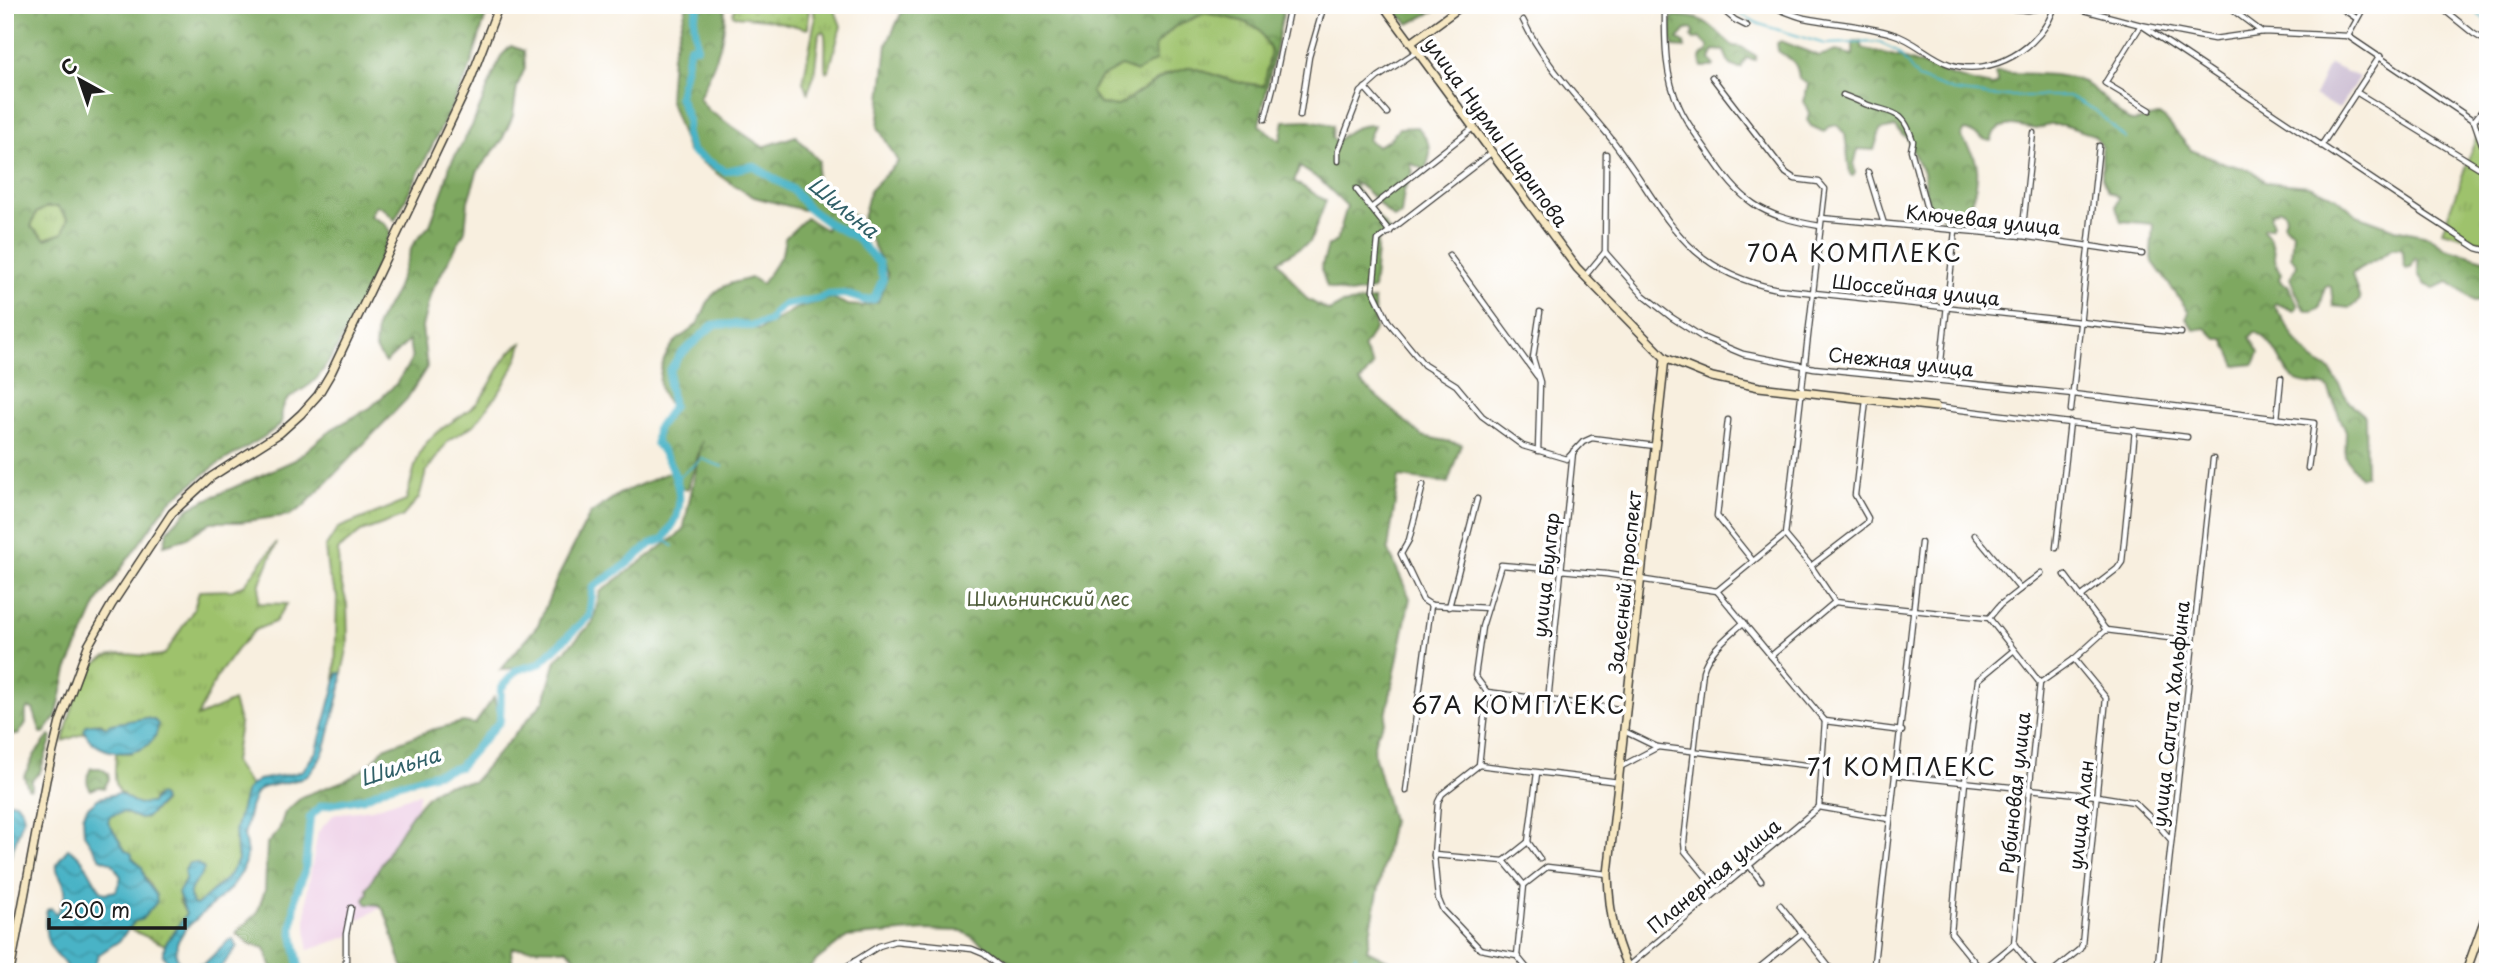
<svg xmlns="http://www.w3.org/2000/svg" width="2493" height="977" viewBox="0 0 2493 977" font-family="'Playpen Sans',sans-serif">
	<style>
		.built { fill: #eed0e7 }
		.industrial { fill: #ccbed3 }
		.grass { fill: url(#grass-tufts); stroke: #5d6f44; stroke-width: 2 }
		.forest { fill: url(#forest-crowns); stroke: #4d623e; stroke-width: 2; fill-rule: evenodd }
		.park { fill: url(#park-dots); stroke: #5d6f44; stroke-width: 2 }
		.water { fill: url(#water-waves); stroke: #326871; stroke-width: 2 }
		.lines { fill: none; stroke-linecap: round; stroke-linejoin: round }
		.stream { stroke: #48b3c6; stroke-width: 2 }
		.river { stroke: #48b3c6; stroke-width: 8 }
		.street-casing { stroke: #3d3c39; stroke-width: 7 }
		.secondary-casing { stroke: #3d3c39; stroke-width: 10 }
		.street { stroke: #fff; stroke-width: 4.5 }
		.secondary { stroke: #f7e8c3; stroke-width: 7 }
		.labels { text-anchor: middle; stroke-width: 7; stroke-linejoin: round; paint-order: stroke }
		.street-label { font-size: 19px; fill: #1c1c1c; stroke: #fff }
		.park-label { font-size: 19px; fill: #505e3c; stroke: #fff }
		.water-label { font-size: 21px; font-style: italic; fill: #306068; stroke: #fff }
		.quarter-label { font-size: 23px; letter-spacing: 2px; fill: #1c1c1c; stroke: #fff }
	</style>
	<defs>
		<pattern id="grass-tufts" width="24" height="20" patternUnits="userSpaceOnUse" patternTransform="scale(1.75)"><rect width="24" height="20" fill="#9ec26c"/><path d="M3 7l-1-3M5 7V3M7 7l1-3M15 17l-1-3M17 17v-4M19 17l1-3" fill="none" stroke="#88a65d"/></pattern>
		<pattern id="forest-crowns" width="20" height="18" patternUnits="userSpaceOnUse" patternTransform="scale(1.75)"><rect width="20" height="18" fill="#7ea860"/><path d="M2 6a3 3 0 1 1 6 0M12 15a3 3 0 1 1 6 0" fill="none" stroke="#66884e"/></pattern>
		<pattern id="park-dots" width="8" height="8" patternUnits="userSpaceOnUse" patternTransform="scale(1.75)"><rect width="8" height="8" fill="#9ec26c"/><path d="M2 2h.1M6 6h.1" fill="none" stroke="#88a65d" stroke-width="1.8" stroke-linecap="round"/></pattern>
		<pattern id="water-waves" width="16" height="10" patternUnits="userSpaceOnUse" patternTransform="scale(1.75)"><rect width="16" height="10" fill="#48b3c6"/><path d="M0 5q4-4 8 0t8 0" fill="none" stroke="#3b91a0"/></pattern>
	</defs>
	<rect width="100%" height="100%" fill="#fff"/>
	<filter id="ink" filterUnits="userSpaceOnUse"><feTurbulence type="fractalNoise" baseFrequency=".0143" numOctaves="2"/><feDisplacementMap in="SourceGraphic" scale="14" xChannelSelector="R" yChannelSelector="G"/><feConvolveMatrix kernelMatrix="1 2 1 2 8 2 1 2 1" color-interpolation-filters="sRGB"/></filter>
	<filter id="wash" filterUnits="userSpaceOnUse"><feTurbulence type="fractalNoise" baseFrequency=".00686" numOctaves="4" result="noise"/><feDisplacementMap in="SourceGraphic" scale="28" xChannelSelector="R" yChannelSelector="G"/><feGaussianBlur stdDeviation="1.57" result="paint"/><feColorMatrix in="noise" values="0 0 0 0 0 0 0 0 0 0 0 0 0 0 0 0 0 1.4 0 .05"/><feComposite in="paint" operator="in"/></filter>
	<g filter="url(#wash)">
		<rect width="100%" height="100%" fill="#f8efdf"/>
		<path class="built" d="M420,793L392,901L356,921L350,936L308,950L306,925L307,893L318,832L334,814L372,809Z"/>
		<path class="industrial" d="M2329,64L2359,77L2339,109L2314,96Z"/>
		<g class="grass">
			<path d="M813,5H833L841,26L829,71L826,72C823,58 828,45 824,31L819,33L814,76L808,92L803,82L815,20Z"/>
			<path d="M1205,13L1242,21L1259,29L1271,51L1265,86L1232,81L1191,67L1165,75L1118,106L1100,104L1091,92L1100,78L1155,46L1174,27Z"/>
			<path d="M2488,105V244L2442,231Z"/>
			<path d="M47,207H58L68,219L63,233L45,239L31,227L36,213Z"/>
			<path d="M522,343L518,358L502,388L475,424L448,441L426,472L419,498L402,517L361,532L338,550L339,575L347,604L348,645L342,673H338L335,678L337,596L328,574L325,548L338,528L406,501C410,486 413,468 420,453C432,428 458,422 477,403C494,385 500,355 522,343Z"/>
			<path d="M277,542L260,583L258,603L287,604L275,622L255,630L238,648L216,678L197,717L233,701L240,724L234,762L250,786L245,793L235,840L238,860L228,877L197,905H194C185,892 192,884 202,874L185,870V880L179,901L186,914L165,945L129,929L156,895C145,881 145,870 132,858V854L125,851L107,822L110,816L124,812L140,819L147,817L163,802L154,797L151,803C142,805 137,804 129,799C109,787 116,772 116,752L131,753L146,718L106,727L101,723L87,725L85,733L63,741C72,710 80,654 122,654C135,654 154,659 165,654L194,609L199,591L233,590L245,584Z"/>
		</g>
		<g class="forest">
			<path d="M5,5H489L468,74L395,220L384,209L376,205L370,216L384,223L391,232C369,281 350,334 318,377C303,396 278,392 282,423L267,435L215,466L169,502L98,601L67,670L56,717L44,733H41L33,709L29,708L26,710V723L18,735H11L5,728L8,698L5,696ZM47,207H58L68,219L63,233L45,239L31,227L36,213Z"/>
			<path d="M687,5H724C729,33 711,73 699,98L708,110L763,147L796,136L819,161L812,197L857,217L855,237L879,263L883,279L874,299L864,300L845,294L828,295L818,299L784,305L774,313L770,321L752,326L759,330L795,309L832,298L848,305L862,306L878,302L888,275L862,222L870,190L898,162L878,127L887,44L905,5H1285L1259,125L1280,141L1284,121L1309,120L1333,125L1332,137L1336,142C1348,130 1357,125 1374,125L1368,140L1377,146L1389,140L1400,128L1418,127C1431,145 1434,149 1425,170L1410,163L1413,172L1404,191L1401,215L1394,218C1380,208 1369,188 1353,182L1357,190L1390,232L1378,240L1373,290L1350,294L1327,287L1321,269L1328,246L1337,241L1347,206L1320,180L1300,167L1294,181L1326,201L1310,242L1278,261L1307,299L1329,311L1342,304L1374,300L1375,329L1363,348L1373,366L1360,382L1422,436L1461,444L1448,483L1399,477L1388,549L1410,598L1385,721L1376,736L1373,750L1392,820L1367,950L1411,972H1026L962,931L925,930L847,937L817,960L806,972L627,971L619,964C592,965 586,970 567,949L513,948L511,951L513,967L518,972H407C393,955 392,915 379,905L367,904L364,900L368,893L367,888C383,863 415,798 440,787C449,783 463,783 473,782L544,701L556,660L593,622L600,592L683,531L702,441L688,489L678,488V514L664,539L651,544L622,568L593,587L589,616L539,664L500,670L538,625L556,581L590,514L619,494L672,471L667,455L656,443L657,429L673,406C651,393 660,361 673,344C680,336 692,331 698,323C706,311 704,302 717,291C727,283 740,281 752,278L762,284L782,254L785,238L806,218L826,230L828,222L808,209L803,210L754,197L727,181L688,152L669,99L672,55ZM1205,13L1242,21L1259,29L1271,51L1264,86L1232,81L1191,67L1165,75L1118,106L1100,104L1091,92L1100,78L1121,66L1137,72L1156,60L1155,46L1174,27Z"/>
			<path d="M1388,5H1446L1409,24Z"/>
			<path d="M1675,16C1711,17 1708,26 1733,46L1741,47L1756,56L1755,60L1746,58L1741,68C1728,67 1729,62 1724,51L1714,50L1710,59L1714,65L1713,67H1702L1700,57L1708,50V46L1700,38L1694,40L1691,37L1694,33L1692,29L1686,30L1678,39L1684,43L1685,48L1673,47L1671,39V18Z"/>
			<path d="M1781,41L1819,56L1836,51L1853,55V44L1855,41L1861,42L1863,49C1908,55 1948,79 1993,86L1998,83L1995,74L1997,72C2025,75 2056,71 2083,82C2099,89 2122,122 2133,121C2141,121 2150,116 2159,115L2166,120L2191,150L2221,162L2253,171L2265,182L2309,186L2336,197L2357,215L2395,229L2428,236L2446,248L2488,260V315L2483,313L2486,303L2483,300L2474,301L2449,282L2434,288L2425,285L2418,274V259L2415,258L2411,268L2406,269C2401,262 2406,255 2401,248L2391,249C2380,261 2364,263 2352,274L2360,300L2350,308L2333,306L2331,287L2327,285L2325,287L2320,307L2313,311H2307L2302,306L2290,278L2297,265L2291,256L2293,232L2285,227L2283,223L2286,217L2284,211L2280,209L2272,213L2270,218L2273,224L2271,228H2264L2263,230C2278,243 2271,262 2281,273L2279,279L2283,284L2288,285L2297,304V309L2294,311L2276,303L2274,305L2297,342L2312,359L2331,371L2349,402L2365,416L2366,476L2360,477L2345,457L2346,432L2328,388C2318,382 2304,387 2295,380C2278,366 2278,343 2255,332L2250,337L2259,353L2254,364L2236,366L2224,339H2217L2206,328L2194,330L2186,318L2189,312L2153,262L2151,252L2153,224L2121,221L2116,207L2119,197L2108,191L2102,177V147L2094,135L2063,125H2049L2036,129L2013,125L2001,127L1994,133L1991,141C1980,140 1975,132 1965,130L1961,136C1965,143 1969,148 1973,155C1984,174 1972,202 1963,220L1959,224L1946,222L1942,218L1941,209L1937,206H1929L1926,197L1924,172L1918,164L1907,137L1902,135L1896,127L1880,130L1874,150L1858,149L1854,165L1855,173L1853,176L1850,175L1845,134L1837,125L1828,127L1824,132L1811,126L1807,120L1809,113L1804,102L1808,84L1799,79C1797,60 1792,61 1778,51L1777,43Z"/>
			<path d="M511,46L524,51L525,68L517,86L513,116L501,142L478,170L468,201L465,231L431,292L422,327L427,367L407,399L303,507L290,515L240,522H211L185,539L164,545L168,530L190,507L295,460L332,429L370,408L396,384L412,359L409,341L385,363L375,348L377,324L395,292L413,244L430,225L445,184L450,165L472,126L501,56Z"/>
			<path d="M494,697L500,721L459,767L389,786L364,798L321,806L310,817L305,871L296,894L292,929L300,972H273L265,948L250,944L236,933L257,913L265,890L267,844L279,830L285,812L303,796L346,780L370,765L384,748L431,730L463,722L475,724Z"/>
			<path d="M50,735L52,737L40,772L32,780V787L30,789L28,788L24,776L35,754Z"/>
			<path d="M91,768H100L108,773L109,779L104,788L98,787L91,790C85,782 87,776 91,768Z"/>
		</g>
		<path class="park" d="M735,5H809L808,29L766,19L735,16L733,15Z"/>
		<g class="water">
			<path d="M338,673H342L341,688L325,748L319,761L310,773L301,779L261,788L256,793L250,808L244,836L247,853L243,870L231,888L185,929L177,943L176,954L179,962L185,966L204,964L228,941L233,939L237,947L217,972H174L163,955L165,945L186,914L178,893L185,881V870L189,863H197L204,869C199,883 182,888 194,905H197L228,877L238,860L235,831L245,793L250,786L258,780L296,773L303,770L317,750Z"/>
			<path d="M146,718L154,720L158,724C158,761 94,761 84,730L87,725C94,723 100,723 106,727L111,724Z"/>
			<path d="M119,793L137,804L151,803L158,795L162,797L163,801L147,817L140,819L124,812L110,816L108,822L125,850L132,854V858L142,867L146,882L156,895L157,902L141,920L135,921L119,941L98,955L96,961V972H68C66,961 57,958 52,949C45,940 44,921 47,910L51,908L55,913L58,912C61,905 66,898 65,890C62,869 46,873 68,849C89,857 95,891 105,893C106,893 116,891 116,891L121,877L112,863L100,858L84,834L83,816L87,808L99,798Z"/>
			<path d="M10,802H16L22,810L24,817L5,872V806Z"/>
		</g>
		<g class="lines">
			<g class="stream">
				<path d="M1728,5L1733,10L1759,24L1825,44L1878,42L1897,51L1918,78L1953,91L1992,96H2068L2095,110L2126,139"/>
				<path d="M2466,5L2488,22"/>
				<path d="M675,480L702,459L723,467"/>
				<path d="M664,539L673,546"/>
				<path d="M1350,972L1356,955"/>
			</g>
			<path class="river" d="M300,972L292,929L296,894L305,871L310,817L321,806L364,798L389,786L459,767L500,721L501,688L517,670L539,664L589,616L593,587L622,568L651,544L664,539C668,531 675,523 677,515C685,491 671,460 656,443L657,429L673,406L669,385L670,370L680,355L713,325L733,324L751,326L770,321L774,313L784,305L818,299L828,295L845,294L864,300L874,299L883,279L879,263L855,237L828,223L808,208L793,190L753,166L725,171L692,152L686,135L688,120L679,96L690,47H697L694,18L699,5"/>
		</g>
	</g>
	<g filter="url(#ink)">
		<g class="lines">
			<g class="street-casing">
				<g id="street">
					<path d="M1665,5C1665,39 1664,75 1679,106C1686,123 1698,137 1708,152C1741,202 1760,216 1820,226"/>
					<path d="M1717,5L1735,20L1747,26"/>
					<path d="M1768,5C1780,9 1792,15 1804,18C1833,24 1864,25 1893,34C1914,40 1929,57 1949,64C1991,78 2043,48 2055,5"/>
					<path d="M1972,5L2027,10L2063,5"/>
					<path d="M2065,5L2141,25L2214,39L2263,32L2348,36"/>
					<path d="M2226,5L2262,32"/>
					<path d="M2337,5L2356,18"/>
					<path d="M2365,5L2348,36L2474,121"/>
					<path d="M2438,5L2474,34L2488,42"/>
					<path d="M1523,20C1543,63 1579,99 1609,136C1665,206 1677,270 1778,289L2181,333"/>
					<path d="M1712,77L1786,173L1795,179L1819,182L1825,189L1785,535L1717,591"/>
					<path d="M1365,88L1387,113"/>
					<path d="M2356,92L2488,173"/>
					<path d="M1843,95C1851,98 1860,102 1868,105C1893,114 1903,109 1913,141L1911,150L1932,228"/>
					<path d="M2488,103L2474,121L2488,161"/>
					<path d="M2150,110L2105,83L2141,25L2426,215L2477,248L2488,251"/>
					<path d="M1300,116L1309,57L1324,5"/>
					<path d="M1265,119L1274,84L1290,5"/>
					<path d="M2321,146L2380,56"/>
					<path d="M1491,153L1378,240L1373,290L1388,321L1424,365L1456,385L1482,416L1523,446L1567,459L1583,442L1592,438L1655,446"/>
					<path d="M1338,161V151L1361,92L1378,77L1416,52"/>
					<path d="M1868,172L1884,224"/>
					<path d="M1356,189L1371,208"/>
					<path d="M1821,218L2022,236L2142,254"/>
					<path d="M1390,232L1371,208L1473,128"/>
					<path d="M2022,236L2033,133"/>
					<path d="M1605,252L1643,295L1671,317L1702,337L1743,354L1814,368L2073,394L2314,423L2308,468"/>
					<path d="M1449,255L1537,376"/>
					<path d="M1585,276L1605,252L1606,154"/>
					<path d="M1939,380L1955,231"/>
					<path d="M1936,407L2187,437"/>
					<path d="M2071,410L2099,146"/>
					<path d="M2277,419L2281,378"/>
					<path d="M1728,420L1717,516L1753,561"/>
					<path d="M1538,451L1540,382L1533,358L1540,312"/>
					<path d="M1423,485L1409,540L1401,554L1423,600L1431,605"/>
					<path d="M1975,535L2020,589"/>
					<path d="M2056,548L2070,422"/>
					<path d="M1811,566L1867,523L1868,518L1855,495L1866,400"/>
					<path d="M2065,575L2106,630"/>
					<path d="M1717,591L1825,721"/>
					<path d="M2082,596L2117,569L2122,562L2135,430"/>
					<path d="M1835,602L1989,618"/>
					<path d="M1431,605L1488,608"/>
					<path d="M1449,607L1477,499"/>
					<path d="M1989,618L2000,605L2041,573"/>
					<path d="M2106,630L2193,641"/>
					<path d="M1771,656L1835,602L1811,566L1785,535"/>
					<path d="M2040,683L2074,659L2106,630"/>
					<path d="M1487,692L1627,710"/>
					<path d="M1548,701L1573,452"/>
					<path d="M1825,721L1902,731"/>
					<path d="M1626,732L1657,747"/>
					<path d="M1479,765L1619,782"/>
					<path d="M1622,766L1658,747L1822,767"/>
					<path d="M1895,775L2097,796L2134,802L2158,825L2171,840"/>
					<path d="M1406,791L1431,605"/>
					<path d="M1819,807L1825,721"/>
					<path d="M1819,807L1889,819"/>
					<path d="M1528,842L1537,773"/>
					<path d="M1434,855L1504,861"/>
					<path d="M1540,859L1528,842L1504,861L1524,885L1547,867L1608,874"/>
					<path d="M1748,864L1761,881"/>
					<path d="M1717,890L1685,851L1684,842L1703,671C1709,650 1729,636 1744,622"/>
					<path d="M1780,905L1833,972"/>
					<path d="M2014,944L2037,972"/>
					<path d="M1517,956L1480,949L1443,910L1438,898L1434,855L1438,802L1442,794L1479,765L1487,692L1475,676L1482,627L1501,565L1606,574L1717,591"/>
					<path d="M1517,956L1524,885"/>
					<path d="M1517,956L1530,972"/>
					<path d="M855,961L862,972"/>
					<path d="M1981,970L1951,933L1965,782L1978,680L2014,650"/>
					<path d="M346,972V934L351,908"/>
					<path d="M838,972L879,946L895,941L972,949L984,954L1007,972"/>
					<path d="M1621,972L1819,807"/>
					<path d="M1754,972L1802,933"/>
					<path d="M1873,972L1921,543"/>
					<path d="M1980,972L2014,944L2040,683L1989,618"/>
					<path d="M2052,972L2080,949L2082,945L2106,698L2074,659"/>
					<path d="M2157,972L2213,459"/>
				</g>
			</g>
			<g class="secondary-casing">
				<g id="secondary">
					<path d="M1383,5L1577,268L1665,358L1712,377L1759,387L1936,407"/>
					<path d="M1411,43L1463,5"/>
					<path d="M10,972L46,780L60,722L88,646L112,604L172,513L211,477L280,433L301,414L318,395L331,373L470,81L499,5"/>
					<path d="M1631,972C1613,944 1609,906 1608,874L1665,358"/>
					<path d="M2466,972L2488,910"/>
				</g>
			</g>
			<use href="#street" class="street"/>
			<use href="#secondary" class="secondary"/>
		</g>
	</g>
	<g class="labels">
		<g class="street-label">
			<text transform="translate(1496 132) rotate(54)" y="7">улица Нурми Шарипова</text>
			<text transform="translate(1983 220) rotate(6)" y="7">Ключевая улица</text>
			<text transform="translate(1916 290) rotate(6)" y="7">Шоссейная улица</text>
			<text transform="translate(1901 362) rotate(6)" y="7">Снежная улица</text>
			<text transform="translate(1546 575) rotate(-84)" y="7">улица Булгар</text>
			<text transform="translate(1625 582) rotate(-84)" y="7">Залесный проспект</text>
			<text transform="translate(2171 714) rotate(-84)" y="7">улица Сагита Хальфина</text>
			<text transform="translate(2015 793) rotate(-84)" y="7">Рубиновая улица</text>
			<text transform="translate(2081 815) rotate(-84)" y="7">улица Алан</text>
			<text transform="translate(1714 876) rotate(-40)" y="7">Планерная улица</text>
		</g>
		<g class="park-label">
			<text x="1048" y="606">Шильнинский лес</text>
		</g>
		<g class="water-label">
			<text transform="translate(843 208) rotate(39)" y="7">Шильна</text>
			<text transform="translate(400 767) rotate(-18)" y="7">Шильна</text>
		</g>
		<g class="quarter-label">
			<text x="1855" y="262">70А КОМПЛЕКС</text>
			<text x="1519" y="714">67А КОМПЛЕКС</text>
			<text x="1902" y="776">71 КОМПЛЕКС</text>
		</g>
	</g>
	<rect width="2493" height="977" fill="none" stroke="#fff" stroke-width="28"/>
	<g transform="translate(80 80) rotate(320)" stroke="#ffffff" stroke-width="5" paint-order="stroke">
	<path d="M0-5L12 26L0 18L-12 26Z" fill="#1c1c1c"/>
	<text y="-10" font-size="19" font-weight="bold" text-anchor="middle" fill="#1c1c1c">С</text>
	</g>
	<path d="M49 918v10h136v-10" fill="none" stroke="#1c1c1c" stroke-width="3.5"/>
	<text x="60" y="918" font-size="21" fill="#1c1c1c" stroke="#ffffff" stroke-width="5" paint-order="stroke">200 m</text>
</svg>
